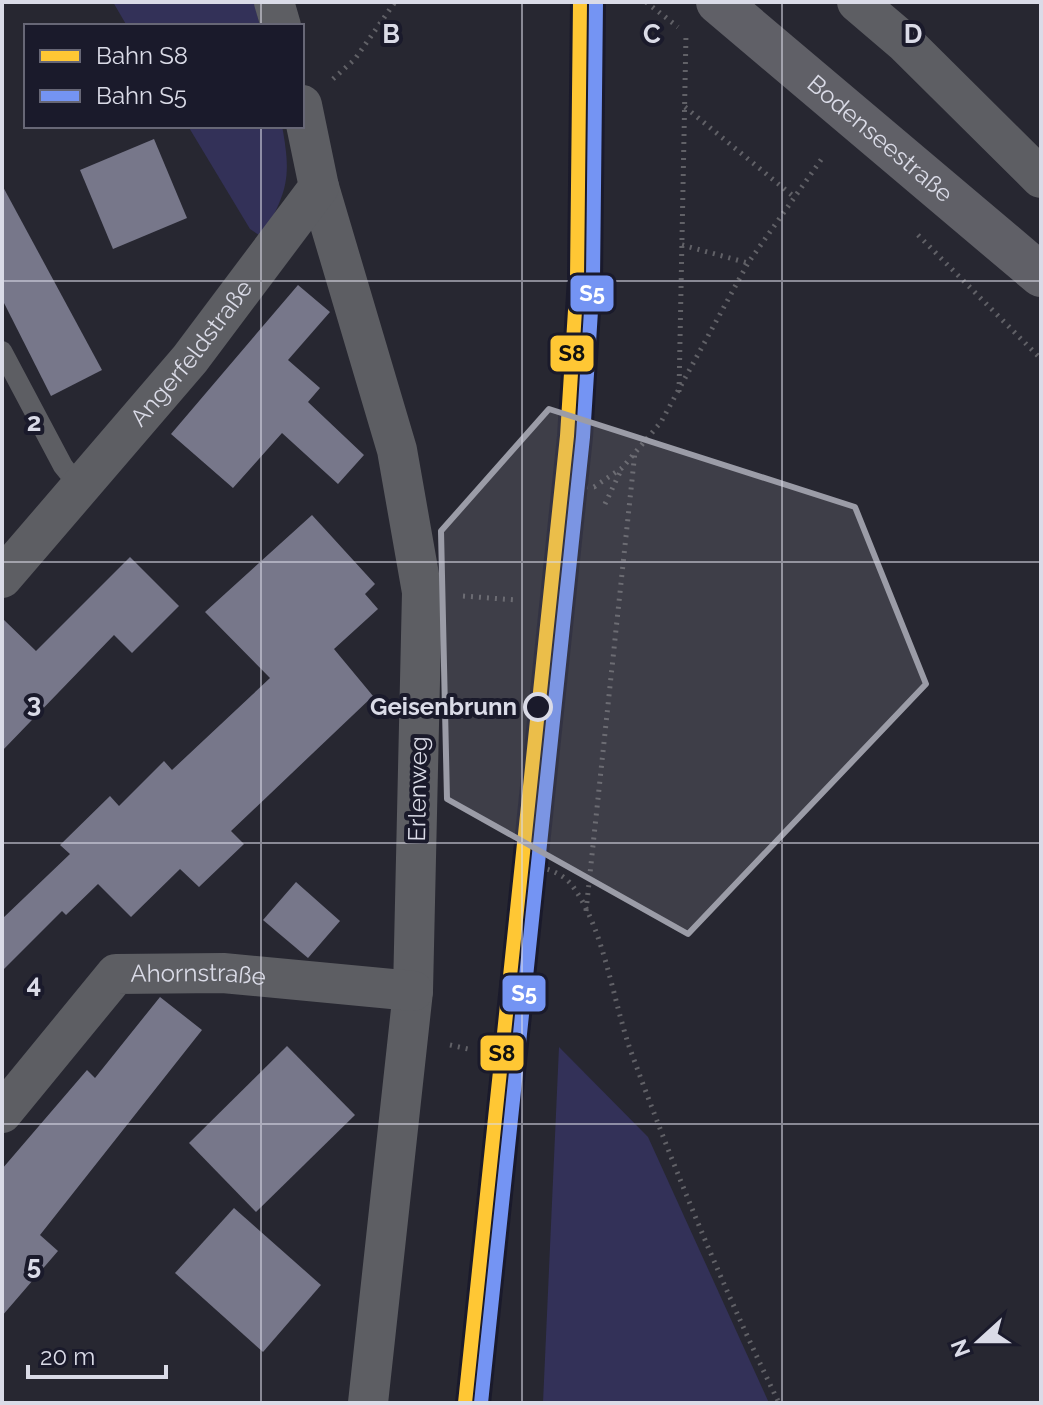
<svg xmlns="http://www.w3.org/2000/svg" width="1043" height="1405" viewBox="0 0 1043 1405" font-family="Raleway,sans-serif">
	<style>
		.green { fill: #333158 }
		.building { fill: #77778a }
		.lines { fill: none; stroke-linecap: round; stroke-linejoin: round }
		.path { stroke: #616167; stroke-width: 5; stroke-dasharray: 2 6; stroke-linecap: butt }
		.service { stroke: #5d5e63; stroke-width: 20 }
		.minor { stroke: #5d5e63; stroke-width: 40 }
		.secondary { stroke: #606067; stroke-width: 44 }
		.rail-1-casing { stroke: #1a1a2b; stroke-width: 20 }
		.rail-2-casing { stroke: #1a1a2b; stroke-width: 20 }
		.rail-1 { stroke: #ffc734; stroke-width: 14 }
		.rail-2 { stroke: #7494f3; stroke-width: 14 }
		.marked { fill: #9b9ca7; fill-opacity: 0.2; stroke: #9b9ca7; stroke-width: 6; stroke-linejoin: round }
		.grid { fill: none; stroke: #dadbe7; stroke-width: 2; stroke-opacity: 0.55 }
		.stop-dot { fill: #1a1a2b; stroke: #dadbe7; stroke-width: 4 }
		.labels { text-anchor: middle; stroke-width: 8; stroke-linejoin: round; paint-order: stroke }
		.street-label { font-size: 24px; fill: #dadbe7; stroke: #1a1a2b }
		.stop-label { font-size: 24px; font-weight: bold; fill: #dadbe7; stroke: #1a1a2b; text-anchor: end }
		.grid-label { font-size: 26px; text-anchor: middle; font-weight: bold; fill: #dadbe7; stroke: #1a1a2b; stroke-width: 8; stroke-linejoin: round; paint-order: stroke }
		.line-badge { stroke: #1a1a2b; stroke-width: 3 }
		.badge-label { font-size: 22px; text-anchor: middle; font-weight: bold; fill: #fff }
		.pale-badge-label { font-size: 22px; text-anchor: middle; font-weight: bold; fill: #111 }
	</style>
	<rect width="100%" height="100%" fill="#272731"/>
	<g class="green">
		<path d="M113,2H254L260,26H127Z"/>
		<path d="M188,126H282C292,179 287,191 262,237L250,229Z"/>
		<path d="M559,1047L648,1137L769,1403H543Z"/>
	</g>
	<g class="building">
		<path d="M154,139L187,218L113,249L80,170Z"/>
		<path d="M2,185L102,370L51,396L2,299Z"/>
		<path d="M298,285L330,312L288,360L320,388L308,402L364,455L338,484L282,433L233,488L171,434Z"/>
		<path d="M312,515L375,584L365,594L378,609L334,649L373,696L231,831L244,844L199,887L180,869L131,917L98,884L66,915L62,911L2,971V919L70,854L60,845L110,796L119,806L164,761L172,770L270,678L205,612Z"/>
		<path d="M130,557L179,606L132,653L114,635L2,751V618L36,651Z"/>
		<path d="M296,882L340,921L308,958L263,920Z"/>
		<path d="M160,997L202,1030L40,1235L58,1251L2,1316V1169L87,1070L95,1078Z"/>
		<path d="M287,1046L355,1115L256,1212L189,1143Z"/>
		<path d="M234,1208L321,1285L263,1352L175,1273Z"/>
	</g>
	<g class="lines">
		<g class="path">
			<path d="M646,2L678,27"/>
			<path d="M333,79L355,59L395,2"/>
			<path d="M685,107L793,196"/>
			<path d="M918,235L1041,359"/>
			<path d="M682,245L748,263"/>
			<path d="M679,392L686,34"/>
			<path d="M570,486L594,487L622,468L661,422L748,263L823,157"/>
			<path d="M605,504L622,468"/>
			<path d="M463,596L516,600"/>
			<path d="M532,865C548,869 564,873 574,888C604,930 613,1000 630,1049C674,1169 723,1288 779,1403"/>
			<path d="M586,911L635,452"/>
			<path d="M450,1045L468,1049"/>
		</g>
		<path class="service" d="M2,351L63,466L80,487"/>
		<g class="minor">
			<path d="M274,2L281,26"/>
			<path d="M857,2L905,43L1041,178"/>
			<path d="M319,187L397,450L422,592L413,991L368,1403"/>
			<path id="s1" d="M2,578L190,359L319,187L302,105"/>
			<path id="s2" d="M2,1113L116,974L223,973L413,991"/>
		</g>
		<path class="secondary" id="s3" d="M718,2L1041,275"/>
		<g class="rail-1-casing">
			<path id="rail-1" d="M465,1403L567,436L577,279L580,2"/>
		</g>
		<g class="rail-2-casing">
			<path id="rail-2" d="M481,1403L583,437L593,279L596,2"/>
		</g>
		<use href="#rail-1" class="rail-1"/>
		<use href="#rail-2" class="rail-2"/>
	</g>
	<path class="marked" d="M549,409L855,507L926,684L688,934L447,799L441,531Z"/>
	<path class="grid" d="M261,2V26M522,2V1403M782,2V1403M261,126V1403M2,281H1041M2,562H1041M2,843H1041M2,1124H1041"/>
	<circle class="stop-dot" cx="538" cy="707" r="13"/>
	<g class="labels">
		<g class="street-label">
			<text dy="8" stroke="none"><textPath href="#s3" startOffset="212">Bodenseestraße</textPath></text>
			<text dy="8" stroke="none"><textPath href="#s1" startOffset="294">Angerfeldstraße</textPath></text>
			<text transform="translate(418 789) rotate(-89)" y="8">Erlenweg</text>
			<text dy="8" stroke="none"><textPath href="#s2" startOffset="262">Ahornstraße</textPath></text>
		</g>
		<g class="stop-label">
			<text x="517" y="715">Geisenbrunn</text>
		</g>
	</g>
	<g class="grid-label">
		<text x="391" y="43">B</text>
		<text x="652" y="43">C</text>
		<text x="913" y="43">D</text>
		<text x="34" y="431">2</text>
		<text x="34" y="712">3</text>
		<text x="34" y="993">4</text>
		<text x="34" y="1274">5</text>
	</g>
	<g class="line-badge">
		<rect x="569" y="274" width="46" height="39" rx="8" fill="#7494f3"/>
		<rect x="549" y="334" width="46" height="39" rx="8" fill="#ffc734"/>
		<rect x="501" y="974" width="46" height="39" rx="8" fill="#7494f3"/>
		<rect x="479" y="1034" width="46" height="38" rx="8" fill="#ffc734"/>
	</g>
	<g class="badge-label">
		<text x="592" y="301">S5</text>
		<text x="524" y="1001">S5</text>
	</g>
	<g class="pale-badge-label">
		<text x="572" y="361">S8</text>
		<text x="502" y="1061">S8</text>
	</g>
	<rect width="1043" height="1405" fill="none" stroke="#dadbe7" stroke-width="8"/>
	<rect x="24" y="24" width="280" height="104" fill="#1a1a2b" stroke="#676776" stroke-width="2"/>
	<rect x="40" y="50" width="40" height="12" fill="#ffc734" stroke="#676776" stroke-width="2"/>
	<text x="96" y="64" font-size="24" fill="#dadbe7">Bahn S8</text>
	<rect x="40" y="90" width="40" height="12" fill="#7494f3" stroke="#676776" stroke-width="2"/>
	<text x="96" y="104" font-size="24" fill="#dadbe7">Bahn S5</text>
	<g transform="translate(979 1341) rotate(249)" stroke="#1a1a2b" stroke-width="6" paint-order="stroke">
	<path d="M0-6L14 30L0 20L-14 30Z" fill="#dadbe7"/>
	<text y="-12" font-size="22" font-weight="bold" text-anchor="middle" fill="#dadbe7">N</text>
	</g>
	<path d="M28 1365v12h138v-12" fill="none" stroke="#dadbe7" stroke-width="4"/>
	<text x="40" y="1365" font-size="24" fill="#dadbe7" stroke="#1a1a2b" stroke-width="6" paint-order="stroke">20 m</text>
</svg>
